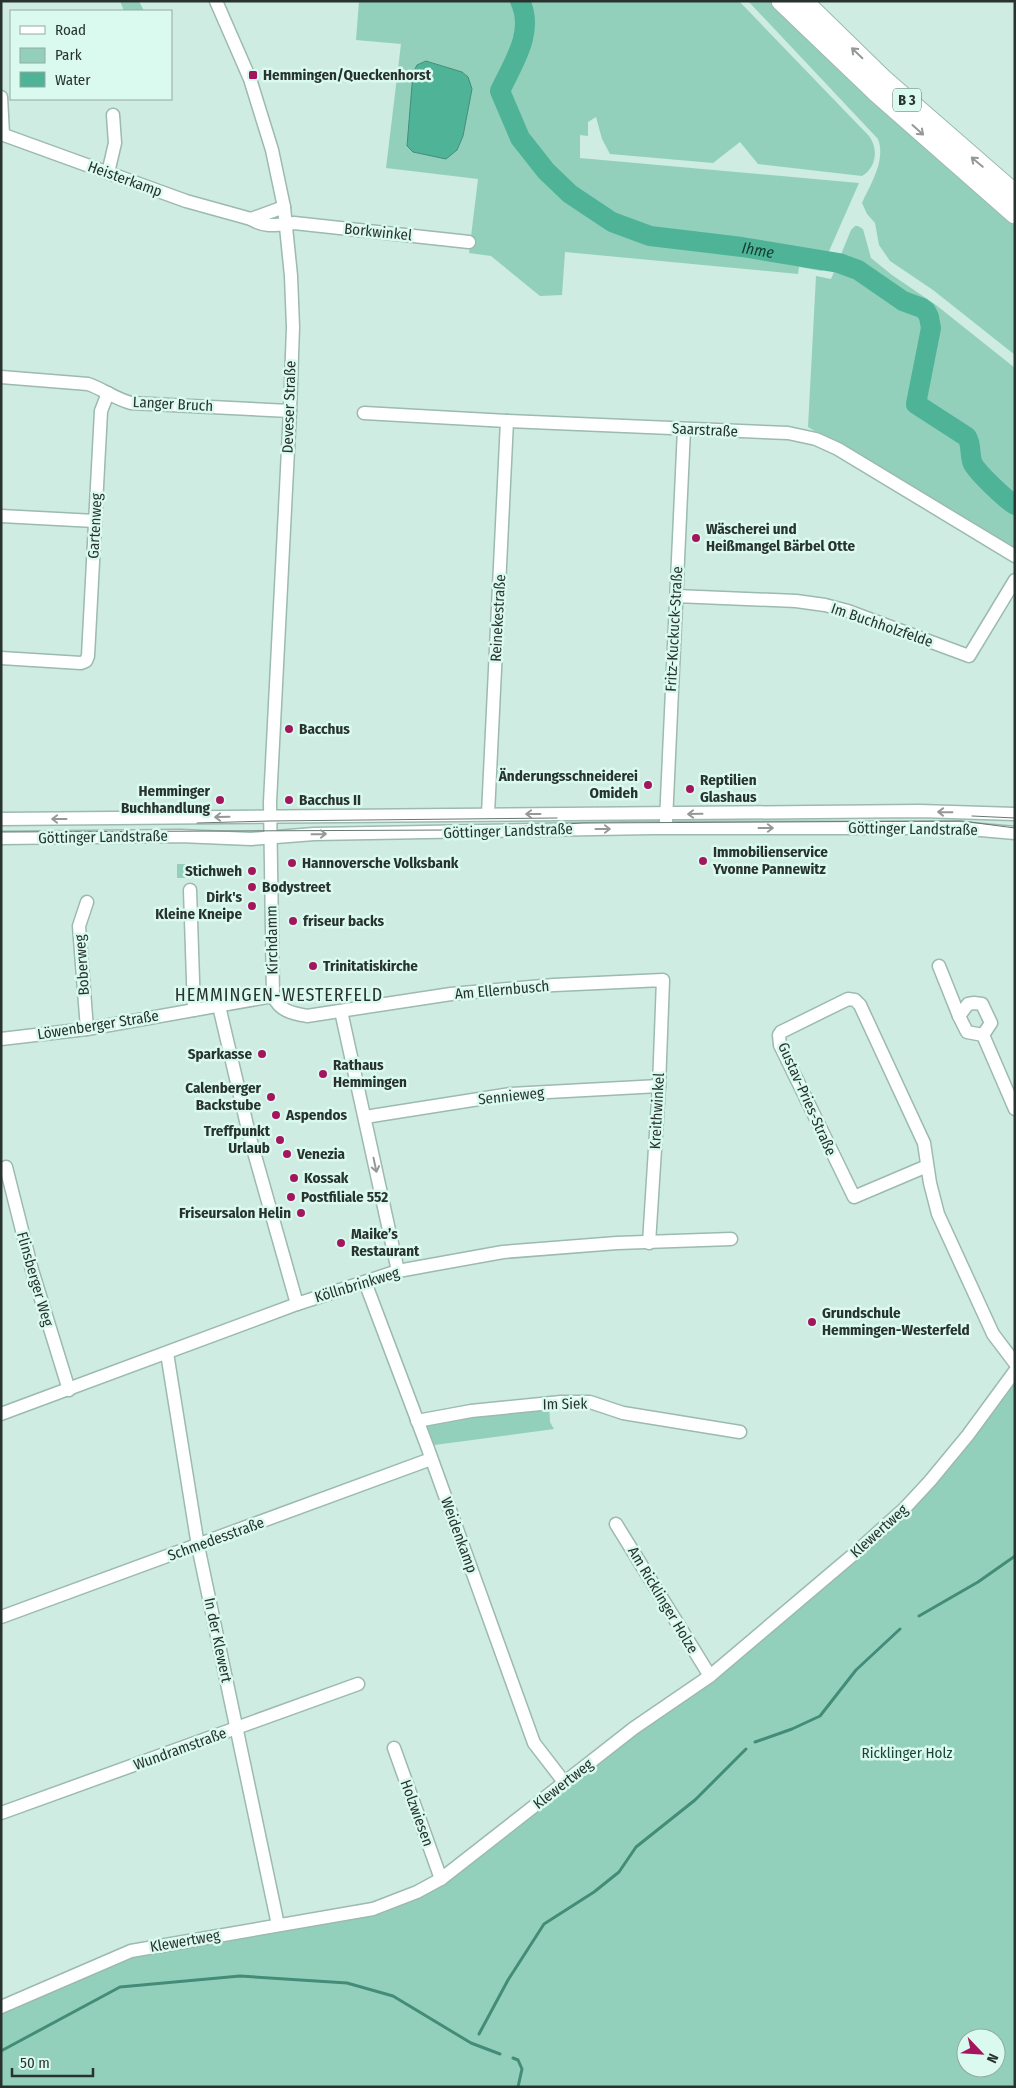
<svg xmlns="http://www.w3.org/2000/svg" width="1016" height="2088" viewBox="0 0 1016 2088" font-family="'Fira Sans Condensed',sans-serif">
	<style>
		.green { fill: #93d0bc; fill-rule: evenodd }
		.water { fill: #4fb397; stroke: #438d78 }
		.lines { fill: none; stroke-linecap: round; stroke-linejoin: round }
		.stream { stroke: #438d78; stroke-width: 3 }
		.river { stroke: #4fb397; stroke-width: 20 }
		.minor-casing { stroke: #9cbaaf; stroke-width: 15 }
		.highway-casing { stroke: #9cbaaf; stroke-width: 21 }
		.minor { stroke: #fff; stroke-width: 12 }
		.highway { stroke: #fff; stroke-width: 19 }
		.tram { stroke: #657771; stroke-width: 1 }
		.oneway { stroke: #949997 }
		.poi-dot { fill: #a3165d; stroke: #dbfaef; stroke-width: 2 }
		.labels { text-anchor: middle; stroke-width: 5; stroke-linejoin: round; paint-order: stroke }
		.shield { fill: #dbfaef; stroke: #5e6f69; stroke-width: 1 }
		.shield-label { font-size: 14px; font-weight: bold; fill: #28332f }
		.poi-label { font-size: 15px; font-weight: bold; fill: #28332f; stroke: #dbfaef; text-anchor: start }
		.street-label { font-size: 15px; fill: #28332f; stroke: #dbfaef }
		.park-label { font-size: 15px; fill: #1a463a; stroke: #dbfaef }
		.water-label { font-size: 16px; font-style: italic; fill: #144034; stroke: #dbfaef }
		.quarter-label { font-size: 18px; letter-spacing: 1px; fill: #28332f; stroke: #dbfaef }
	</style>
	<rect width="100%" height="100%" fill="#ceece1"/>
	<g class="green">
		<path d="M120,1H139L144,11H124Z"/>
		<path d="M359,1H739L869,136C879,149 876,168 862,176L758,164L740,142L713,163L610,154L602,139L596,117L588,122V136L580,135V158L859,183L826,258L787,251L651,234L614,220L572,192L549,170L548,177L568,197L611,225L651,239L745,250L825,263L822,271L799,267L798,274L565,252L562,295L540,296L491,256L469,253L478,179L386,168L401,44L356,40ZM427,61L462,72L472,89L463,136L457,150C440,153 422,159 407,147L413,74L417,65Z"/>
		<path d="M748,1H772L963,181L1015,224V355L933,290L890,261L879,245L875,223L867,214L862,203C871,183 886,161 878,139Z"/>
		<path d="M855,226H858L863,229L871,258L892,275L936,305L1015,368V550L808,427L816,276L831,279L851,230Z"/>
		<rect x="177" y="864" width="19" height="14"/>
		<path d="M1015,1380V2087H1V2014L132,1956L323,1924L385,1912L420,1898L446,1884L860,1555ZM966,2038H996V2068H966Z"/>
		<path d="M549,1403L550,1422L554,1429L427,1446L417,1421Z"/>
	</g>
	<path class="water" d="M426,61L462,72L468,77L472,89L463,136L457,150L446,159L413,152L407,146L413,73L417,65Z"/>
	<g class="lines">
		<g class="stream">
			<path d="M919,1616L978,1582L1015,1556"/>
			<path d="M755,1742L792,1729L820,1716L856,1670L900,1629"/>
			<path d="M479,2034L508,1980L544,1924L594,1892L619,1872L636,1847L695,1800L746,1749"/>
			<path d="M1,2051L120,1987L240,1976L347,1983L393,1996L471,2043L500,2054"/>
			<path d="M513,2058L518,2060L522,2069L518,2087"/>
		</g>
		<path class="river" id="s1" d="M520,1C535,32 513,63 500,91L520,138L546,171L570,194L612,222L650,236L742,247L839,263L858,270L903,301L922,308L926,311L929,317L931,328L916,404L967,437C972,445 969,455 973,464C978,473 1005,499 1015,505"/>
		<g class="minor-casing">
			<g id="minor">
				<path d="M216,1L250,79L272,150L284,207L291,276L293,327L290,411L270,802L273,996C280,1011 291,1013 307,1016L451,994L554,985L663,980L659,1086L649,1243"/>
				<path d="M1,97L3,134"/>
				<path d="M1,134L186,201L251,219"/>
				<path d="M108,173L115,143L113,115"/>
				<path d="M284,207L251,219C265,228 277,225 294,223L469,242"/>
				<path d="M1,377L88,384C103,389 115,399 131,403L290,411"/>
				<path d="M364,413L507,421L788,433L816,439L838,449L1015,556"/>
				<path d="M1,516L95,521"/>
				<path d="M676,596L796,601L825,605L848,611L969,656L1015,580"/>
				<path d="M1,658L81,663L86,661L88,656L101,411L108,393"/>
				<path d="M488,814L507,421"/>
				<path d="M1,819L920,811L1015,814"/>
				<path d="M666,821L684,429"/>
				<path d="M1,838L180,836L251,839L314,834L653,828H958L1015,833"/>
				<path d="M190,890L194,1010"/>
				<path d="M939,966L959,1016"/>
				<path d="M974,1003L982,1004L991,1023L983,1035L967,1032L959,1016L968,1004Z"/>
				<path d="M219,1006L250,1138L297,1304"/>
				<path d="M341,1011L398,1271"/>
				<path d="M87,1029L79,926L87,902"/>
				<path d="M983,1035L1015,1109"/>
				<path d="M1,1039L87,1029L273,996"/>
				<path d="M365,1117L511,1094L659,1086"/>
				<path d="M927,1166L854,1197L780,1045L779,1035L781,1032L848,999L855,1000L860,1005L924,1143L930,1183L938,1214L993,1334L1015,1363"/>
				<path d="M6,1167L32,1270L69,1390"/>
				<path d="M365,1282L427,1446L534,1743L564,1782"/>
				<path d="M167,1353L198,1546L278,1925"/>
				<path d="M1,1414L297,1304L398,1271L503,1252L617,1243L731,1239"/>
				<path d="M417,1421L471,1411L561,1402H590L623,1413L740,1432"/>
				<path d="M616,1524L710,1676"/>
				<path d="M1,1617L431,1459"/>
				<path d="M394,1748L441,1879"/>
				<path d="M1,1813L358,1684"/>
				<path d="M1,2007L131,1951L373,1909L417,1892L441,1879L634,1728L710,1676L854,1554L904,1509L930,1481L968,1435L1015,1371"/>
			</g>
		</g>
		<g class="highway-casing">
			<g id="highway">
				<path d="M781,1L875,91L1015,214"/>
				<path d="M803,1L884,80L1015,194"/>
			</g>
		</g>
		<use href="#minor" class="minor"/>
		<use href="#highway" class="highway"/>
		<g class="tram">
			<path d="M972,816L1015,818"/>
			<path d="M197,823L270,821L557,818"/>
			<path d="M1,832L450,830L583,823L962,821L1015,828"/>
		</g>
	</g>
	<defs><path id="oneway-shaft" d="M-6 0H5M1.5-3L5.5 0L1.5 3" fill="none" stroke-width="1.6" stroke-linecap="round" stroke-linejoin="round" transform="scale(1.25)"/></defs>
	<g class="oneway">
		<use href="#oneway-shaft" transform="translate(857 53) rotate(-136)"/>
		<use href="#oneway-shaft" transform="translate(918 130) rotate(42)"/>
		<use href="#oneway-shaft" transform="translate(977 162) rotate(-140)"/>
		<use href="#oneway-shaft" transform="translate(945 812) rotate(-179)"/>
		<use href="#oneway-shaft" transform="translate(533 814) rotate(180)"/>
		<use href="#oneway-shaft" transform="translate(695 814) rotate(179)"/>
		<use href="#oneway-shaft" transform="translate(222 817) rotate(179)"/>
		<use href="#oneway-shaft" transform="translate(59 819) rotate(-180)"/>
		<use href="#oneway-shaft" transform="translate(766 828)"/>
		<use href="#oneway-shaft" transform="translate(603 829)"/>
		<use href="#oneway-shaft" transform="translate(319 834) rotate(-1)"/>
		<use href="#oneway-shaft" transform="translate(375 1165) rotate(78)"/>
	</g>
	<g class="poi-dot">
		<rect x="248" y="70" width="10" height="10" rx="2.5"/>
		<circle cx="696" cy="538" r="5"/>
		<circle cx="289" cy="729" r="5"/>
		<circle cx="648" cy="785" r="5"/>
		<circle cx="690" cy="789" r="5"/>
		<circle cx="220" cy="800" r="5"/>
		<circle cx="289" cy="800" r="5"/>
		<circle cx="703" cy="861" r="5"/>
		<circle cx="292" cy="863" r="5"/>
		<circle cx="252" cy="871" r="5"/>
		<circle cx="252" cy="887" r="5"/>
		<circle cx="252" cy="906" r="5"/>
		<circle cx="293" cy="921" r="5"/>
		<circle cx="313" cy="966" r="5"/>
		<circle cx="262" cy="1054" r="5"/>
		<circle cx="323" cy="1074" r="5"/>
		<circle cx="271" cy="1097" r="5"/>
		<circle cx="276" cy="1115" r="5"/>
		<circle cx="280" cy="1140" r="5"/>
		<circle cx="287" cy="1154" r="5"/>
		<circle cx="294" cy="1178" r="5"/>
		<circle cx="291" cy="1197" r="5"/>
		<circle cx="301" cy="1213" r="5"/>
		<circle cx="341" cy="1243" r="5"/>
		<circle cx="812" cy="1322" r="5"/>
	</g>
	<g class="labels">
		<rect class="shield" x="893" y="88.5" width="28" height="23" rx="4"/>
		<g class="shield-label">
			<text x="907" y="105">B 3</text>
		</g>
		<g class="poi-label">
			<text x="263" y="80">Hemmingen/Queckenhorst</text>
			<text x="706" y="534">Wäscherei und<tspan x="706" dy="17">Heißmangel Bärbel Otte</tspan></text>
			<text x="299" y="734">Bacchus</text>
			<text x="638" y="781" text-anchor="end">Änderungsschneiderei<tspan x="638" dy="17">Omideh</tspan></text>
			<text x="700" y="785">Reptilien<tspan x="700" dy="17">Glashaus</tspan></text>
			<text x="210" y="796" text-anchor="end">Hemminger<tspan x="210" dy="17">Buchhandlung</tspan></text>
			<text x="299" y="805">Bacchus II</text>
			<text x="713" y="857">Immobilienservice<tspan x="713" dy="17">Yvonne Pannewitz</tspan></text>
			<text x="302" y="868">Hannoversche Volksbank</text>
			<text x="242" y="876" text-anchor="end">Stichweh</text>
			<text x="262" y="892">Bodystreet</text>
			<text x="242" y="902" text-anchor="end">Dirk's<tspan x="242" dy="17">Kleine Kneipe</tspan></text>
			<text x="303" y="926">friseur backs</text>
			<text x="323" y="971">Trinitatiskirche</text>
			<text x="252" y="1059" text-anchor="end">Sparkasse</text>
			<text x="333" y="1070">Rathaus<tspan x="333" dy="17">Hemmingen</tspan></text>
			<text x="261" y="1093" text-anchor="end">Calenberger<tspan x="261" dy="17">Backstube</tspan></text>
			<text x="286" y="1120">Aspendos</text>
			<text x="270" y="1136" text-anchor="end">Treffpunkt<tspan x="270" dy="17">Urlaub</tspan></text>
			<text x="297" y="1159">Venezia</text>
			<text x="304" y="1183">Kossak</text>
			<text x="301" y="1202">Postfiliale 552</text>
			<text x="291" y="1218" text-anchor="end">Friseursalon Helin</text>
			<text x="351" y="1239">Maike’s<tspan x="351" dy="17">Restaurant</tspan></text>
			<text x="822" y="1318">Grundschule<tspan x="822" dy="17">Hemmingen-Westerfeld</tspan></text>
		</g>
		<g class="street-label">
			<text transform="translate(125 179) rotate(20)" y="5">Heisterkamp</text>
			<text transform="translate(378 232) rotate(6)" y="5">Borkwinkel</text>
			<text transform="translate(173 404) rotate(3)" y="5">Langer Bruch</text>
			<text transform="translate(289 407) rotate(-88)" y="5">Deveser Straße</text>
			<text transform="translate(705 430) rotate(3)" y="5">Saarstraße</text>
			<text transform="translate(95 526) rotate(-87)" y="5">Gartenweg</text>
			<text transform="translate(498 618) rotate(-87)" y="5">Reinekestraße</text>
			<text transform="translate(882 625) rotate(19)" y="5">Im Buchholzfelde</text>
			<text transform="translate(674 629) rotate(-87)" y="5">Fritz-Kuckuck-Straße</text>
			<text transform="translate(913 829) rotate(1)" y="5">Göttinger Landstraße</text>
			<text transform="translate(508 831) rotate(-2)" y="5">Göttinger Landstraße</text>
			<text transform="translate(103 837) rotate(-1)" y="5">Göttinger Landstraße</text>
			<text transform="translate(272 940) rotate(-91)" y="5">Kirchdamm</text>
			<text transform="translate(82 965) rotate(-94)" y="5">Boberweg</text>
			<text transform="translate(502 990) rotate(-5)" y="5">Am Ellernbusch</text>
			<text transform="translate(98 1025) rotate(-9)" y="5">Löwenberger Straße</text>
			<text transform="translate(511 1096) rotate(-6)" y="5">Sennieweg</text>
			<text transform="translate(807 1099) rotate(66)" y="5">Gustav-Pries-Straße</text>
			<text transform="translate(657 1111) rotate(-87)" y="5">Kreithwinkel</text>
			<text transform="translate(35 1279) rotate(74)" y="5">Flinsberger Weg</text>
			<text transform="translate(357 1285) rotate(-17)" y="5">Köllnbrinkweg</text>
			<text transform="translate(565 1404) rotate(-1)" y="5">Im Siek</text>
			<text transform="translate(879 1531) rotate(-42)" y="5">Klewertweg</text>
			<text transform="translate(459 1535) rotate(70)" y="5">Weidenkamp</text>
			<text transform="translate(216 1539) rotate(-20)" y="5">Schmedesstraße</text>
			<text transform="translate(663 1600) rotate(59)" y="5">Am Ricklinger Holze</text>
			<text transform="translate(218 1640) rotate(78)" y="5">In der Klewert</text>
			<text transform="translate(180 1749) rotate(-20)" y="5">Wundramstraße</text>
			<text transform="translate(563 1784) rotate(-38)" y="5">Klewertweg</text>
			<text transform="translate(417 1813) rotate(70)" y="5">Holzwiesen</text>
			<text transform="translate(185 1941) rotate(-10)" y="5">Klewertweg</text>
		</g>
		<g class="park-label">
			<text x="907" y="1758">Ricklinger Holz</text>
		</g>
		<g class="water-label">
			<text dy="6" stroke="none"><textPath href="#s1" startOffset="422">Ihme</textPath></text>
		</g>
		<g class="quarter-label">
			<text x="279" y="1001">HEMMINGEN-WESTERFELD</text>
		</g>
	</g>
	<rect width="1016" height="2088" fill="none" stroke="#28332f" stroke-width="5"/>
	<rect x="10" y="10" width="162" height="90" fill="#dbfaef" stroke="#93aaa2"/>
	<rect x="20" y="26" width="25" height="8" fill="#ffffff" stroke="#93aaa2"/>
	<text x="55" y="35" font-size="15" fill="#28332f">Road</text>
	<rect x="20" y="48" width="25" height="15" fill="#93d0bc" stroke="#93aaa2"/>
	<text x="55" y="60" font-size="15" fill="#28332f">Park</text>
	<rect x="20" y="72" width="25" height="15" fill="#4fb397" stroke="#93aaa2"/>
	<text x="55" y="85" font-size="15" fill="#28332f">Water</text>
	<g transform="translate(981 2053) rotate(115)"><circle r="24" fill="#dbfaef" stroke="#93aaa2"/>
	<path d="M0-4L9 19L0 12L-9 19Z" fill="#a3165d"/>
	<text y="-8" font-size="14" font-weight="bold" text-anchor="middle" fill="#28332f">N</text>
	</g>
	<path d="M12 2068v8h81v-8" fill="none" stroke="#28332f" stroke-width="2.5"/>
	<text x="20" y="2068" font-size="15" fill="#28332f" stroke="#dbfaef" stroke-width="4" paint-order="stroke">50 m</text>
</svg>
